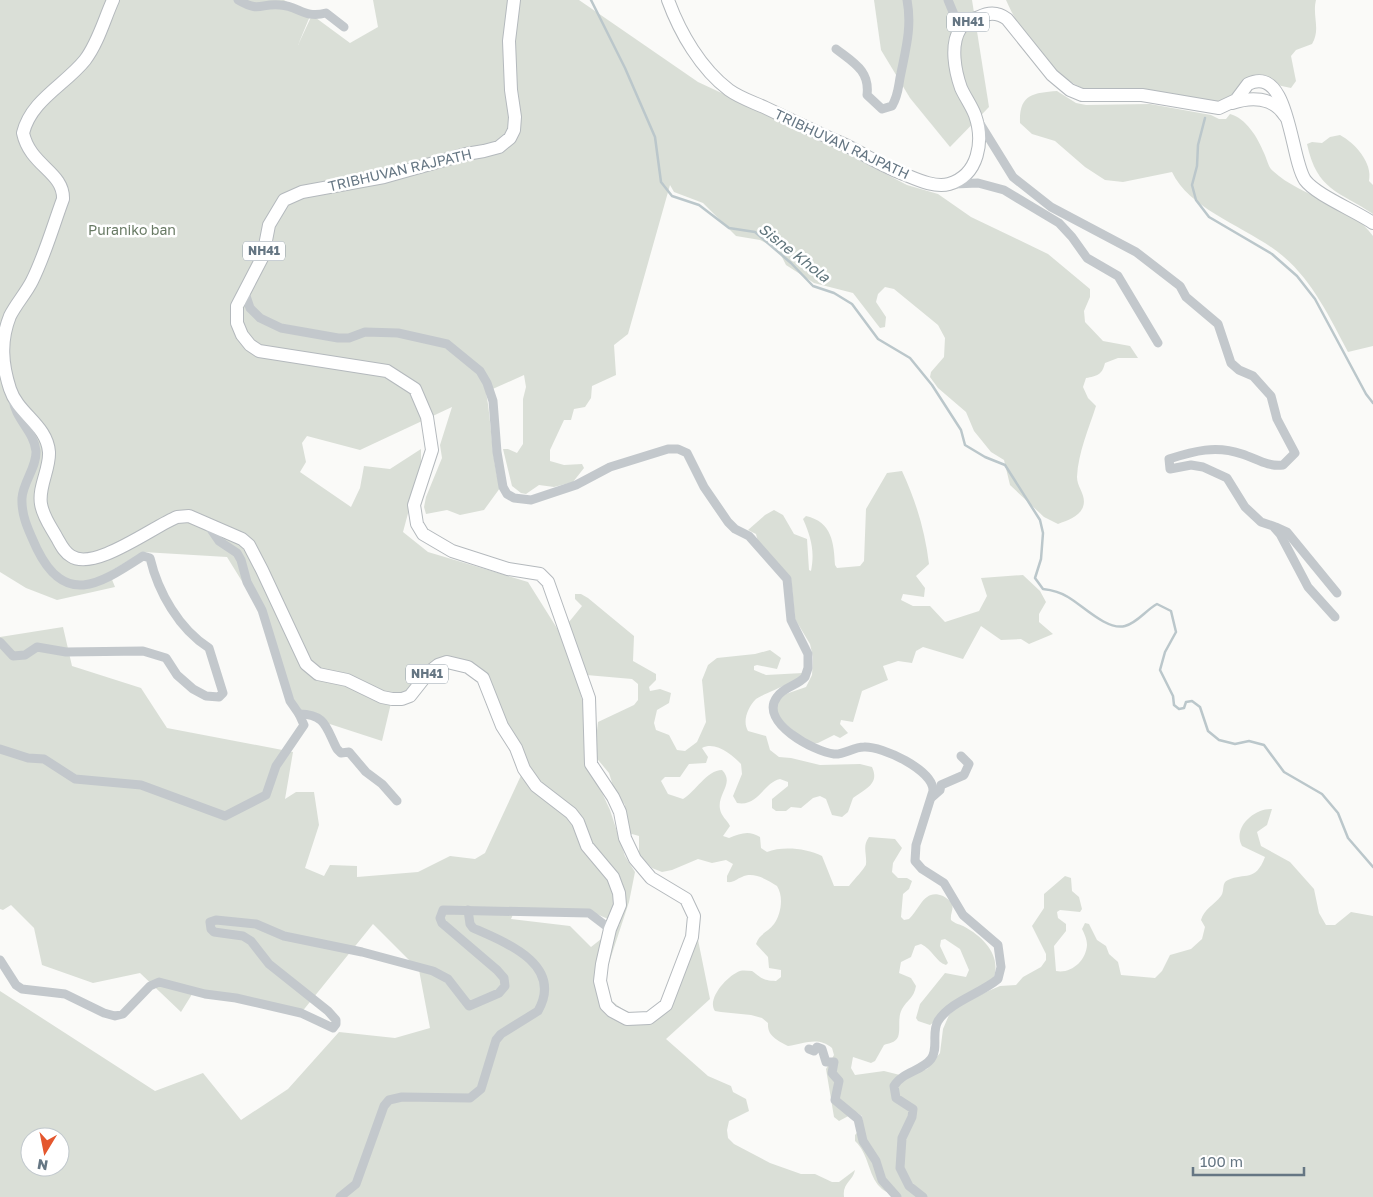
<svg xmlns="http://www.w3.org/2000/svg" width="1373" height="1197" viewBox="0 0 1373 1197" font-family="'Golos Text',sans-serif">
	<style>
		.green { fill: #dadfd7; fill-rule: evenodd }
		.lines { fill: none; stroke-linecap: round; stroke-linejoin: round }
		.stream { stroke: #bbc7cb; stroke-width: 2.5 }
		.highway-casing { stroke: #b4b9bd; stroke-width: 14 }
		.minor { stroke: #c3c8cc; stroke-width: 9 }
		.highway { stroke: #fff; stroke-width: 12 }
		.labels { text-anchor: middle; stroke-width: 5; stroke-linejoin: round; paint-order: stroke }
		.shield { fill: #fff; stroke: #939fa8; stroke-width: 1 }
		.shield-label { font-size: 12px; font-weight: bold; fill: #657683 }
		.street-label { font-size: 14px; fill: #657683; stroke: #fff }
		.park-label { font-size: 14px; fill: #687a64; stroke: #fff }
		.water-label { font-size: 15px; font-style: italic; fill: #60757c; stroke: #fff }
	</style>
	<rect width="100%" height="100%" fill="#fafaf8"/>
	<g class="green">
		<path d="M0,0H284L310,16L298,45L312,15L350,43L378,27L373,0H579L698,82L803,131L907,185L938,194L971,217L1048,254L1090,289V297L1084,311L1085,322L1103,341L1130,346L1138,358H1118L1105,363C1102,375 1097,376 1086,378L1083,387L1088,398L1096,406C1089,428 1078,453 1077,477C1077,488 1087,495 1083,507C1079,517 1068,520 1058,524L1044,517L1010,485L1004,460L991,452L974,431L966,412L938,388L930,377L931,372L944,357L945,338L938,325L894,289L885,287L878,294L876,302L886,317L885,327L880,328L853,293L814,283L786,265L778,249L760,240L736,236L703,203L674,192L670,185L628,334L614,345L616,375L592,386L591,398L585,407L574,409L571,420H564L550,450V461L564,465L582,464L584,468L573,482L554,487L539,485L526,494L521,493L512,486L503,449H508L517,453L523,444V399L526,387L524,375L486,392C492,424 491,457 500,488L484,510L460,515L447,510L426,514L424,507L426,497L442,458L440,445L452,407L360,450L307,436L302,443L306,462L300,472L351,507L360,488L364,466L390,469L421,449V465L403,532L428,552L528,582L560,633L582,606L575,599V594H581L588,598L634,636L633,661L656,674V680L649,687L650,691L660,689L671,693L669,703L657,710L654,723L656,730L669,735L677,750L685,751L697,742L706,722L702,680L708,665L717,658L755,654L770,650L781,658L777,669L757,665L754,666V670L766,675L803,673V677C794,682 761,695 756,699C748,707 742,721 748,731L766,736L770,750L779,757L791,758L820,765L860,764L872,767C880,784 865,789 853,798L848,812L842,817L832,815L826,799L820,796L813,798L801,808L791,807L786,811H776L772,808V799L788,786V782L780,779C763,783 758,807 737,803L733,796L742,774L741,764C732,755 716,741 702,748L708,757L706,763L689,764L680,777H665L661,781L668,794L683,799C695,792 707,770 722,770C735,783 717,794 720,809C721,816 727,820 730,826L723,836L729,838C741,833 749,830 760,837L761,848L767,852C782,846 806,848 822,856L834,886H849C852,882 866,867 866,864C867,854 862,846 869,837L895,839L902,848L893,863L892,872L898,878H907L912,881L909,889L903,894L901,917L904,920L909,919C920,909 924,888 943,896C946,898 950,900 952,904C954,909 950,914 951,920C955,924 960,924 965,927C983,937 1001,955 994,977L930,1025L918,1021L916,1018L920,1004L945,973L966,977L969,970L960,949L945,939L941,940L940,946L948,963L946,965C936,962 932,949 921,944L915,946L911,957L901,962L899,973L911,978L916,986C914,998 907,1000 902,1009C897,1019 901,1028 898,1037C895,1043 889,1043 884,1045L875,1061L871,1063L853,1057L851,1068L855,1075L884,1071L904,1076L927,1069L940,1053L943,1029L949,1015L959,1006L986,992L1000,986L1016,985L1023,977L1041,967L1046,960V954L1032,926L1044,908V894L1065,876L1071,878L1072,891L1079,897L1082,909L1080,912L1060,910L1057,912L1058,918L1066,924V931L1054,946L1056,971C1071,974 1086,961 1087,945C1087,939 1084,933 1082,929L1085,923L1089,924L1097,940L1106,946L1109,954L1118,962L1121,975L1155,978L1162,971L1170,955L1191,949L1202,939L1205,927L1201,920C1204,909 1214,905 1221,896C1225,891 1221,883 1228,880C1245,872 1255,883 1265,857L1242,846C1232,828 1254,808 1272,809L1267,825L1257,832L1261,846L1290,862L1314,889L1319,913L1326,925H1335L1351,912L1373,916V1197H897C892,1194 884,1192 880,1187C868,1175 869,1154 855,1141V1135C862,1129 863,1124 862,1116L856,1112L839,1121L834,1117L826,1069L834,1055L832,1048C818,1036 804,1044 788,1046C777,1040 767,1036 768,1023L762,1018L751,1015L721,1012L715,1011C706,999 728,975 740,971C744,970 748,971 752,971C763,979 762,980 776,981L781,977V970L769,968L768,957L756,944C759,934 768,932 774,924C781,914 784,897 777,886C768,880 753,871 742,877C736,879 734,883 727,882V876L733,864L726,860L712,863L698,859L672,870L662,872L652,868L639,854V836L632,834L627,838L623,814L625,805L614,789L609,773L594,755L598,722L634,705L638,700V684L632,679L575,674L585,710L597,782L610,810L625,856L635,872L629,902L606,972V996C616,1004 628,1016 643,1015C667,1014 686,940 694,920L710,999L666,1039L708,1076L731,1086L733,1092L746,1099L749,1111L729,1121L727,1130L728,1138L734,1144L770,1163L801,1174H815L832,1182H839L855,1170C853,1181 842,1183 844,1197H0V991L155,1091L203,1073L241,1120L288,1089L339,1032L395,1038L430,1028L419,970L373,924L301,1013L194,991L181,1012L140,973L93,983L42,965L34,928L11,905L3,910L0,909V637L63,627L72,666L141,688L167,728L293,752L285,799L296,792H314L319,825L305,868L324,876L330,865L357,866V877L418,872L450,856L475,859L485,853L524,769L483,678L447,662L410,696L392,699L382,741L299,714L264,617L227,557L143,552L109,572L115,587L57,600L26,588L0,572ZM515,910H587L620,924L591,947L570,926L511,919ZM30,1137H60V1167H30Z"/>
		<path d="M874,0H972L989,107L950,147L910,98L881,50Z"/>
		<path d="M1006,0H1316C1312,16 1321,29 1312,44L1296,50L1291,56L1296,81L1291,88L1277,85L1270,79L1216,103L1085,89C1049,75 1021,34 1006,0Z"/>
		<path d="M1057,91L1076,103L1086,105L1150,104L1211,115L1219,119H1226L1230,114C1246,118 1258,138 1264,153C1267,159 1268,167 1273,171C1302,198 1349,202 1373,236V346L1348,352C1330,318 1313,282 1284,257C1251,228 1191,212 1172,172L1123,182L1105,180L1085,167L1055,141L1032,134L1020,123C1019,94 1033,93 1057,91Z"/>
		<path d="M1340,135C1355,143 1373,163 1369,181L1373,185V214C1339,191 1317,191 1307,144L1312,142L1322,143L1330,137Z"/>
		<path d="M902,471C916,501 925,531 929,564L916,576L925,588L924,597L903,594L901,600L913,606H930L945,622L979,611L987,596L981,578L1023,575L1040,591L1046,602L1039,614V622L1053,634L1029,644L1021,639L1001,640L981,626L963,659L923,647L916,651L912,663L898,661L883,666L888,680L862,691L853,722L841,720L840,724L848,733L840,738L834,735L818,743L811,744C802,737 776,720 776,708C776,704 779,700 780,696L806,687L812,675L813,657L810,644L795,619L791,578L758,542L756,534L748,530L765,515L774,510L783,515L794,534L807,539L809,570L811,571C815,551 811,537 803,519L806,516C832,522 834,543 835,565L837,568L860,566L864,561L866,509L887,473Z"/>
	</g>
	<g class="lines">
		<g class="stream">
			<path d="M591,0L625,68L655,137L661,182L672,196L699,205L729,228L755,232L791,263L813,286L834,293L852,304L878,339L910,358L932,385L961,430L965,445L985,457L1005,465L1040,520L1043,533L1041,559L1035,578L1043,589C1052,590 1060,592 1068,597C1082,605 1107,631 1125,626C1137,623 1146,610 1157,604L1171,611L1176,632L1165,652L1160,670L1173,696L1174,705L1179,709L1184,708L1186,702L1192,701L1200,707L1208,731L1219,740L1235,744L1249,741L1264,745L1284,772L1322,794L1338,813L1348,838L1373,867"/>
			<path d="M1205,118L1198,145L1197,166L1192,185L1196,200L1209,217L1272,254L1297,276L1315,299L1366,394L1373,403"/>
		</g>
		<g class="highway-casing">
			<g id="highway">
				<path d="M113,0C104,20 98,43 85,60C65,85 31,100 23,133C30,166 64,172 63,199C53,226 45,255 32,281C26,293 16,304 10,316C0,341 2,364 10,389C18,414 47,425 49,452C50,469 38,487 41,504C43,517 51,527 57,538C61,545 64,552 71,556C94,572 154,526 177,517L189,516L242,539L249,545L262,570L306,664L318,674L347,680L382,697L392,699H402L410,696L429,672L438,665L447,662L468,667L483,678L502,726L516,748L524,769L536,786L571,813L578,822L587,846L613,877L619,893L620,905L610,929L602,964L600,981L606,1005L612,1011L627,1019L649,1018L666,1005L692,937L694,916L686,899L651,878L635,859L625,838L620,812L613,797L591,764L589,698L548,582L540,574L508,569L452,551L423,534L417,524L414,505L432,450L427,417L415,389L387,371L259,351L250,345L242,335L237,323V306L263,256L269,225L284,200L302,192L384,177L466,154L484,151L499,147L510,138L514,130L515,117L511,90L509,41L514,0"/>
				<path d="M668,0C680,33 701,69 729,90C740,98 753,102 766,108C791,120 816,132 841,143C863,153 883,167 906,175C918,180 936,188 949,184C979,175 984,141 975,115C971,105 965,97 961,88C955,71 950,45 960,29C964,23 972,19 979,17C989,12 998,12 1007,19L1052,75L1070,90L1082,95H1142L1219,108L1236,100L1248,84C1290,64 1290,158 1305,180C1316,195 1356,211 1373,223"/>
				<path d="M1232,103C1250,97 1273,96 1285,116"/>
			</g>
		</g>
		<g class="minor">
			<path d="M238,0C260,13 260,3 280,5C299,6 304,19 326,13L344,27"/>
			<path d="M948,0L960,29"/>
			<path d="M836,49C854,63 870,71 867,95L882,109L892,106C899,94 898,86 901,73C906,48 912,26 907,0"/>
			<path d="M979,122L1013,177L1051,207L1136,252L1180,286L1186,297L1218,324L1231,363L1239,370L1253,376L1271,396L1277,419L1295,453L1283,465C1268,467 1257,459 1242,454C1216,445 1194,451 1169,459L1170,469L1191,465L1203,467L1227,478L1245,507L1261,522L1273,526L1280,534L1308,587L1335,617"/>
			<path d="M954,184L978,183L1004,190L1059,223L1072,237L1087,258L1118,276L1158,343"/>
			<path d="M245,293L250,308L260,318L281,328L338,338H349L365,332L398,333L447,344L480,371L487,383L493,401L497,452L503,487L507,494L514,498L531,500L576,485L610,467L668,449H678L687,453L704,487L728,522L735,529L749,536L787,579L791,620L808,654V668L805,677C797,686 783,687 777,697C758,722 815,752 834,754C844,755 853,747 864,747C882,746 934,770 933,791L916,845L915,861L922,869L944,883L963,915L998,945L1001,967L998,979C980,994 951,1001 938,1021C931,1033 939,1048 931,1059C922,1071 902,1072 894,1086L896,1098L913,1109L912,1117L902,1138L900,1168L909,1186L923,1197"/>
			<path d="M1276,527L1287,532L1337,593"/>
			<path d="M0,642L13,656L25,655L37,647L66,652L143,651L166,658L177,675L193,689L206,696L219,697L223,693L209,648C179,629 158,592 150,558L143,556C101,583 66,608 37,549C30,533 21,517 22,498C23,482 37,467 36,451C34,431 15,419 13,399"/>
			<path d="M299,714C326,714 326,728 337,749L341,753L349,752L366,772L382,784L397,801"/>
			<path d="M0,749L28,758L44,759L75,779L141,785L225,816L266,795L276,766L304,725L299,714L290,701L262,610L247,582L241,560L237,553L219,541L208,525"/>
			<path d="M932,797L940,790L941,785L964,775L969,764L961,756"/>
			<path d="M0,960L16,985L22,989L65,994L104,1013L115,1016L123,1014L150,986L159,982L205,994L236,998L301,1013L333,1028L336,1024V1020L328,1011L269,964L251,941L243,936L214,932L211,929L210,922L216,920L256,924L284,936L362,952L433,971L448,979L469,1006L499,993L505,986L504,978L497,970L442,923L440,918L443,910L589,913L610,929"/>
			<path d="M809,1049L814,1051L817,1047L822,1049L826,1062H834L832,1073L839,1081L835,1100L858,1119L863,1141L876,1161L882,1180L897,1197"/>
			<path d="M340,1197L356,1184L384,1106L389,1100L402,1097L470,1098L481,1089L496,1040L501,1034L538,1011C564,965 507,943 473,928L470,924L468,910"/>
		</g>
		<use href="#highway" class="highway"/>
	</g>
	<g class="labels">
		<g class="shield">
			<rect x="947" y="12.5" width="42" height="19" rx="4"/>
			<rect x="243" y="241.5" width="42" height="19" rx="4"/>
			<rect x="406" y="664.5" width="42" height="19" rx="4"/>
		</g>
		<g class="shield-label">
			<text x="968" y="26">NH41</text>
			<text x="264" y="255">NH41</text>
			<text x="427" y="678">NH41</text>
		</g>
		<g class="street-label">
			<text transform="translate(842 144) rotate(25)" y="5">TRIBHUVAN RAJPATH</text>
			<text transform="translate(400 170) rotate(-13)" y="5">TRIBHUVAN RAJPATH</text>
		</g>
		<g class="park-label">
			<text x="132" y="235">Puraniko ban</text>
		</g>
		<g class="water-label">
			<text transform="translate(794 253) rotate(38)" y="5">Sisne Khola</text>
		</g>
	</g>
	<g transform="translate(45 1152) rotate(190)"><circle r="24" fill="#ffffff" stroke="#c1c8cd"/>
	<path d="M0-4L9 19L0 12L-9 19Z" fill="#e4572e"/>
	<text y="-8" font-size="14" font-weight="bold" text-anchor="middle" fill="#657683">N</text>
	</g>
	<path d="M1193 1167v8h111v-8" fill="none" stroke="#657683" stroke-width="2.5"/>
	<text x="1200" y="1167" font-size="15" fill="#657683" stroke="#ffffff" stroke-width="4" paint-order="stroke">100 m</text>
</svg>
